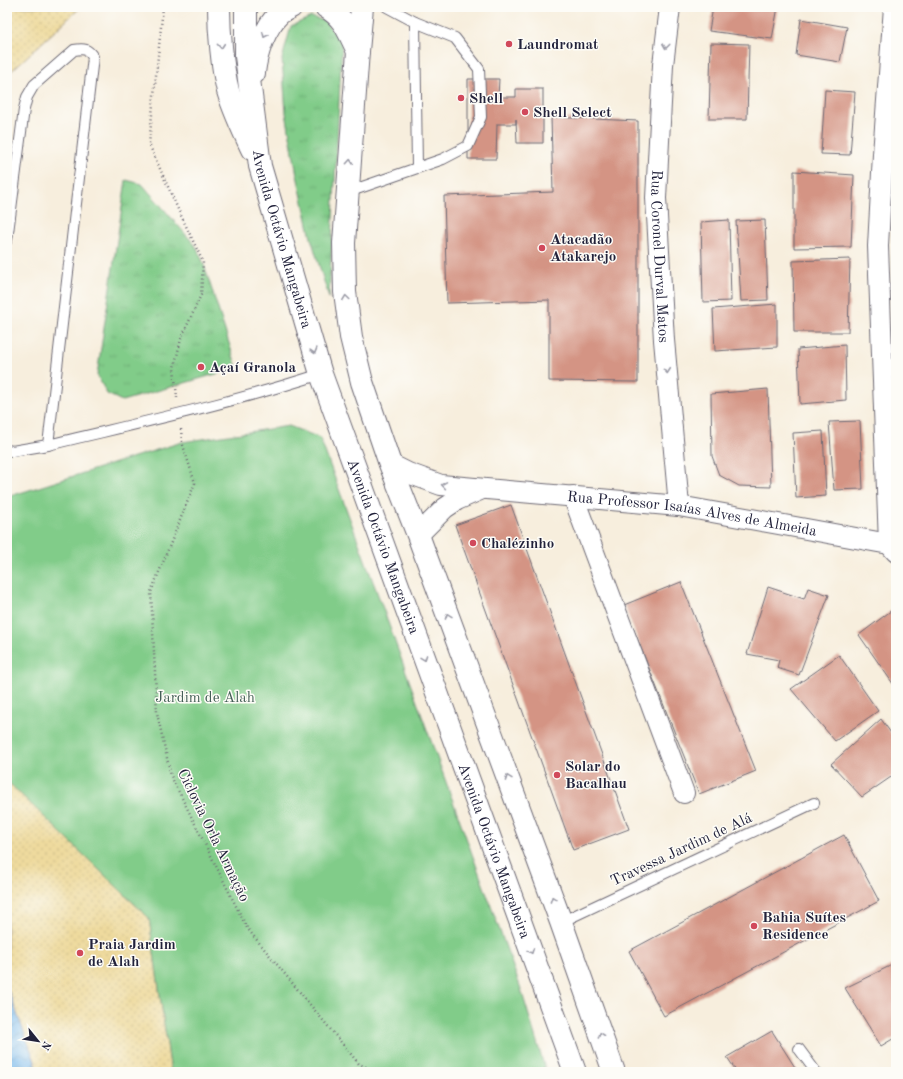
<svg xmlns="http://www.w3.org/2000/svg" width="903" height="1079" viewBox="0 0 903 1079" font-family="'Old Standard TT',serif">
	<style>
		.grass { fill: url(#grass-tufts); stroke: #527762 }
		.sand { fill: url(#sand-dots); stroke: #887e6c }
		.park { fill: #81cc89; stroke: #527762 }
		.water { fill: url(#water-waves); stroke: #4e6e94 }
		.building { fill: #d49484 }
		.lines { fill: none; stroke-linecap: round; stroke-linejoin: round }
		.lane-casing { stroke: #6d6974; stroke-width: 12 }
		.street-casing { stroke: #6d6974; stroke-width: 22 }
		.primary-casing { stroke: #6d6974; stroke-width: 24 }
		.path { stroke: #6d6974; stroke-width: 2.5; stroke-dasharray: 1 3; stroke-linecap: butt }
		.lane { stroke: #fff; stroke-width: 10 }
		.street { stroke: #fff; stroke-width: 20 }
		.primary { stroke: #fff; stroke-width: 22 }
		.oneway { stroke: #9c9ca7 }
		.poi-dot { fill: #d1495b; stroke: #fdfcf7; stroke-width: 1.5 }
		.labels { text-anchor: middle; stroke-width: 3; stroke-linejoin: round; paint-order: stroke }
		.poi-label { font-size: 15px; font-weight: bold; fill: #22223b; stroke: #fdfcf7; text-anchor: start }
		.street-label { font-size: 15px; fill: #22223b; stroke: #fdfcf7 }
		.park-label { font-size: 15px; fill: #435e56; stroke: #fdfcf7 }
	</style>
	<defs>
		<pattern id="grass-tufts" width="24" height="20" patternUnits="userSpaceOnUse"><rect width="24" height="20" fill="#81cc89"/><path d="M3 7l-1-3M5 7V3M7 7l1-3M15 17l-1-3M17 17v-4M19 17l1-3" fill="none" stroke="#6faf77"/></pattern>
		<pattern id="sand-dots" width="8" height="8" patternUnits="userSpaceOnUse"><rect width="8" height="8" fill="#eeda9e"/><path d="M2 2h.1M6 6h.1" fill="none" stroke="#ccbb89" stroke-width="1.8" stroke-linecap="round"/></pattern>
		<pattern id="water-waves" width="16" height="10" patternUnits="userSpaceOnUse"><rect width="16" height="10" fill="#79b9ed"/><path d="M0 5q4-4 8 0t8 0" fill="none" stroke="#6396c1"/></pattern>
	</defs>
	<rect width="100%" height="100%" fill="#fdfcf7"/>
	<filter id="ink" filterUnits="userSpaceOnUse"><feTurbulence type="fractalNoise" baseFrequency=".025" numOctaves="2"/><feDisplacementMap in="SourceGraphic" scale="8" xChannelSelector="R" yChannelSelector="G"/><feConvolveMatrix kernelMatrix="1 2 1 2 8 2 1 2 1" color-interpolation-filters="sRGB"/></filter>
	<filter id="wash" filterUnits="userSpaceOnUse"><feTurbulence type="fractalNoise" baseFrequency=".012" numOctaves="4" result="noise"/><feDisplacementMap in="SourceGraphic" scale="16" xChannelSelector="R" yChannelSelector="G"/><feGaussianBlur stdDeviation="0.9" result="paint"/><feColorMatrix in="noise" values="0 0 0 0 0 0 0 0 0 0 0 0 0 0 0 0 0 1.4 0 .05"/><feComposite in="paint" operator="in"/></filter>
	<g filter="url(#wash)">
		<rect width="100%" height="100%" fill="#f7eedd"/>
		<g class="grass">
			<path d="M311,17L325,21L342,43L329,298L311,238L297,175L286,113L282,59L291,26Z"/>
			<path d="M126,180L142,184L195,245L203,262L237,368L122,401L107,394L97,375Z"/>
		</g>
		<g class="sand">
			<path d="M7,7H81L7,75Z"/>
			<path d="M7,780L149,918L171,1072H40L37,1067L7,987Z"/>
		</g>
		<path class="park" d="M289,426L320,438L381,603L520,986L546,1072H171L149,918L7,781V497L182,442Z"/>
		<path class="water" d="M7,987L37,1067L40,1072H7Z"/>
		<g id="blocks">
			<g class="building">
				<path d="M713,7H778L772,39L709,31Z"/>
				<path d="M801,19L847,27L840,62L796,55Z"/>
				<path d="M711,43L749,44L747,119H709Z"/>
				<path d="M468,79H499L498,97H516V89H543V143H517L516,119V124H497L496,159H468Z"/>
				<path d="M825,90L855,92L850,155L821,154Z"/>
				<path d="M551,117L638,121V382L549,381V300L447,303L444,196L553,192Z"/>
				<path d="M794,171L854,175L851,247L794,248Z"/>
				<path d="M729,220L731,301L703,302L701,222Z"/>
				<path d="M765,220L768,300L741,301L736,221Z"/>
				<path d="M850,259L848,332H794L793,261Z"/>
				<path d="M777,304V347L715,351L713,309Z"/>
				<path d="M845,345L846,400L800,404L798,349Z"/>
				<path d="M768,389L771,487L739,486L719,475L712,456L711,394Z"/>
				<path d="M860,421L863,489L834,490L829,422Z"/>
				<path d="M823,431L826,496L796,498L793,433Z"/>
				<path d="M511,505L629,829L573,850L455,525Z"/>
				<path d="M681,582L756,771L699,794L624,605Z"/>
				<path d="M768,587L804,599L808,588L829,595L799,675L777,668L779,660L747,654Z"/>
				<path d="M896,607V688L859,635Z"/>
				<path d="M839,655L878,711L835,741L791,689Z"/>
				<path d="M881,719L896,740V781L891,777L862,797L831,764Z"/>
				<path d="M844,835L879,901L664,1016L629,951Z"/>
				<path d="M896,963V1037L881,1046L845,988Z"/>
				<path d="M772,1031L798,1072H737L727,1057Z"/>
			</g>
		</g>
	</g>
	<g filter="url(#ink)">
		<use href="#blocks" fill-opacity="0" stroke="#6d6974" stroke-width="1"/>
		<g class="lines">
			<g class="lane-casing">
				<g id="lane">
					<path d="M415,22L417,168"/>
					<path d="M348,192L443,159L468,146L481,117L479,69L455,38L415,22L387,7"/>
					<path d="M7,240L24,109L27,97L34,85L74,50C84,48 88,49 93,57L48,445C139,423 232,403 321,374"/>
					<path d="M7,450L12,451L48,445"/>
					<path d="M561,922L814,803"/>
					<path d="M799,1049L816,1072"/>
				</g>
			</g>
			<g class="street-casing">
				<g id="street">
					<path id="s1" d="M670,7L663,65L656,198L664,340L679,506"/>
					<path id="s2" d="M390,464L408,473L441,485L679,506L889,544L896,552"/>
					<path d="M573,496L684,793"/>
					<path d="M418,535L445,508L457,500L480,490"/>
					<path d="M889,544L878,246L883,154L894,7"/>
				</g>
			</g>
			<g class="primary-casing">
				<g id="primary">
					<path d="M219,7C219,32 222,67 228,91C234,111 243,130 252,149"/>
					<path id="s3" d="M246,7V56L260,166L321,374L575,1072"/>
					<path d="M326,7C345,18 348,32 358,51"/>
					<path d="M362,7L358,51L344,243L345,292L351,337L362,382L390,464L418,535L561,922L614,1072"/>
					<path d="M254,73C256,53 265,27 280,13C283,11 287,9 291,7"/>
				</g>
			</g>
			<g class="path">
				<path d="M163,7L149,144L177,207L203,262L201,295L181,339L174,368L177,398"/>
				<path d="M181,429L182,442L195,483L151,592L157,713L171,776L247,928L359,1064L378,1072"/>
			</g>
			<use href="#lane" class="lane"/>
			<use href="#street" class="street"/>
			<use href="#primary" class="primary"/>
		</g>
		<defs><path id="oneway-chevron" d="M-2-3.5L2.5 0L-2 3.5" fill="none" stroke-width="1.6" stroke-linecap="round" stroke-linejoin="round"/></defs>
		<g class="oneway">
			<use href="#oneway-chevron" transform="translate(265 35) rotate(114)"/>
			<use href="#oneway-chevron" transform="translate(221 46) rotate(85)"/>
			<use href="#oneway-chevron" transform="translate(666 46) rotate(97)"/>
			<use href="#oneway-chevron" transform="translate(350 162) rotate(-86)"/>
			<use href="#oneway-chevron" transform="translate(346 298) rotate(-98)"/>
			<use href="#oneway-chevron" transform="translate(314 351) rotate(74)"/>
			<use href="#oneway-chevron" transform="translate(667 371) rotate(85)"/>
			<use href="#oneway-chevron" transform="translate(444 485) rotate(-171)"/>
			<use href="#oneway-chevron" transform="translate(448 616) rotate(-110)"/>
			<use href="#oneway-chevron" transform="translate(424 658) rotate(70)"/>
			<use href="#oneway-chevron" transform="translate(508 778) rotate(-110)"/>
			<use href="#oneway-chevron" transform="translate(553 899) rotate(-110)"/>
			<use href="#oneway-chevron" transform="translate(531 951) rotate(70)"/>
			<use href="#oneway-chevron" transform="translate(601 1035) rotate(-109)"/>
		</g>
	</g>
	<g class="poi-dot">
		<circle cx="509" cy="44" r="4"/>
		<circle cx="461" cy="98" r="4"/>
		<circle cx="525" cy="112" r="4"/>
		<circle cx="542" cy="248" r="4"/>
		<circle cx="201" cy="367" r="4"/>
		<circle cx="473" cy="543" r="4"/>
		<circle cx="557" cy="775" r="4"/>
		<circle cx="754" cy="926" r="4"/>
		<circle cx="80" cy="953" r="4"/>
	</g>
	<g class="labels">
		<g class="poi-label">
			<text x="517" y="49">Laundromat</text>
			<text x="469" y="103">Shell</text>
			<text x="533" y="117">Shell Select</text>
			<text x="550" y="244">Atacadão<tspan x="550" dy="17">Atakarejo</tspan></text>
			<text x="209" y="372">Açaí Granola</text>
			<text x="481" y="548">Chalézinho</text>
			<text x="565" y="771">Solar do<tspan x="565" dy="17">Bacalhau</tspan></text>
			<text x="762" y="922">Bahia Suítes<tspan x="762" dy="17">Residence</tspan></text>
			<text x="88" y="949">Praia Jardim<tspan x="88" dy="17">de Alah</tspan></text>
		</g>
		<g class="street-label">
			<text dy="5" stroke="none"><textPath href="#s3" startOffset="236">Avenida Octávio Mangabeira</textPath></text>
			<text dy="5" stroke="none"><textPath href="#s1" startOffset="250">Rua Coronel Durval Matos</textPath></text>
			<text dy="5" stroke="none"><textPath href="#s2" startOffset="308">Rua Professor Isaías Alves de Almeida</textPath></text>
			<text dy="5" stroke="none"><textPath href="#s3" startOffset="560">Avenida Octávio Mangabeira</textPath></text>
			<text transform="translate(214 835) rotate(64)" y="5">Ciclovia Orla Armação</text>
			<text transform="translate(681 849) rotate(-25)" y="5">Travessa Jardim de Alá</text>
			<text dy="5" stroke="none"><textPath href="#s3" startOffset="884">Avenida Octávio Mangabeira</textPath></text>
		</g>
		<g class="park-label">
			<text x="205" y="702">Jardim de Alah</text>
		</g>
	</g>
	<rect width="903" height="1079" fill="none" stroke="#fdfcf7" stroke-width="24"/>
	<g transform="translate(38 1041) rotate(120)" stroke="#fdfcf7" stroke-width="3" paint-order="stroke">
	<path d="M0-3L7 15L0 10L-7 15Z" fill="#22223b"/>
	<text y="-6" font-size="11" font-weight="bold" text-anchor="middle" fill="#22223b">N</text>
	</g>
</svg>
